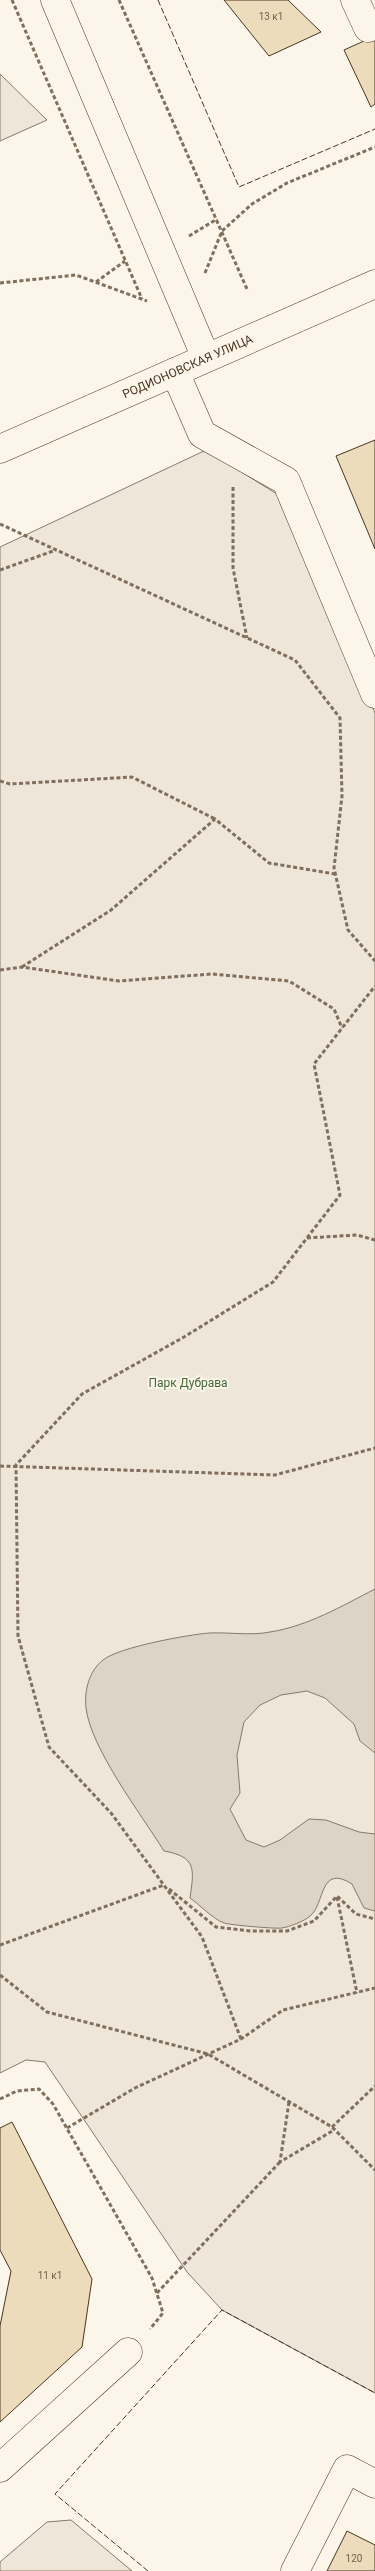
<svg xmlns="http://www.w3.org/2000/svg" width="375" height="2571" viewBox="0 0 375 2571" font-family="Roboto,sans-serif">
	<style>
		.green { fill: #ede6d9; stroke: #887966 }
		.water { fill: #dcd4c6; stroke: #887966 }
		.building { fill: #ecdcbc; stroke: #4a3520 }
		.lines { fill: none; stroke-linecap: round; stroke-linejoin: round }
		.minor-casing { stroke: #4a3520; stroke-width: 29 }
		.path { stroke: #7f6f5c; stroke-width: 3; stroke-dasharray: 4 2.5; stroke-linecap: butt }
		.minor { stroke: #fbf6e9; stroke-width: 28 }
		.fence { stroke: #4a3520; stroke-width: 1; stroke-dasharray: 6 2.5; stroke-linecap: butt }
		.labels { text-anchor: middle; stroke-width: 4; stroke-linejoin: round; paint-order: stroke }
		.number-label { font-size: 10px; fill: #725f47 }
		.street-label { font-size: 12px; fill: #4a3520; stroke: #fbf6e9 }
		.park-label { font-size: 12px; fill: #436837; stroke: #fbf6e9 }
	</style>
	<rect width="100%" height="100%" fill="#fbf6e9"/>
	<g class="green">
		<path d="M0,74L47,120L0,141Z"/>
		<path d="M206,450L285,499L375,713V2393L222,2310L187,2272L45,2062L26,2060L0,2073V547Z"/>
		<path d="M71,2520L132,2571H0V2562L47,2522Z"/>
	</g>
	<path class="water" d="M375,1589V1753L360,1741L354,1724L325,1698L307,1691L281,1695L260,1705L244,1722L237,1755L240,1793L230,1809L246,1840L264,1847L280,1840L309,1819L326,1820L359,1832L375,1834V1911L364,1908L352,1884C319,1863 325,1905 310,1916C305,1921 289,1927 282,1928C275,1929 230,1925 224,1923C213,1919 200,1905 190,1898C194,1869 197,1857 164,1851C141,1814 91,1749 86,1708C84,1691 89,1671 103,1660C119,1647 187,1635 209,1633C230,1632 250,1636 270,1632C308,1626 342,1606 375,1589Z"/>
	<g class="building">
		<path d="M224,0H288L321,32L269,56Z"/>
		<path d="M375,36V104L371,107L344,50Z"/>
		<path d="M375,440V549L336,456Z"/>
		<path d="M12,2122L92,2279L82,2347L0,2422V2326L11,2271L0,2250V2128Z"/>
		<path d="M347,2531L375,2545V2571H327Z"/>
	</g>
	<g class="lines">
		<g class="minor-casing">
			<g id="minor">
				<path d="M55,0L206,358"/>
				<path d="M355,0L368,28"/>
				<path d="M175,372L202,434L286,481L375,694"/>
				<path id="s1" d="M0,449L375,284"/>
				<path d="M0,2468L128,2352"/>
				<path d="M295,2571L347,2469L375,2484"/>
			</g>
		</g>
		<g class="path">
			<path d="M12,0L142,299"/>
			<path d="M119,0L247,289"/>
			<path d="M189,236L217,219"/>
			<path d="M205,273L222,231L252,204L287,183L375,147"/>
			<path d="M96,282L125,261"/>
			<path d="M0,283L76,275L147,301"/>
			<path d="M233,487V568L247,638"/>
			<path d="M0,524L295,660L340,718L342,796L334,868L348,930L375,961"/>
			<path d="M0,570L56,550"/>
			<path d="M0,781L10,784L132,777L215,819"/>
			<path d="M22,967L111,910L215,819L269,863L335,874"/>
			<path d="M0,970L22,967L119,981L212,974L289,981L334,1009L342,1028"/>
			<path d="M307,1238L357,1235L375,1240"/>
			<path d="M0,1466L275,1475L375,1448"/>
			<path d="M169,1889L216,1927L250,1931H287L314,1921L337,1896L356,1914L375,1919"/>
			<path d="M337,1897L357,1993"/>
			<path d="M0,1945L164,1885"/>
			<path d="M0,1975L47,2012L208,2054L332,2127L375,2170"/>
			<path d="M241,2039L202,1937L111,1813L49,1747L18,1636L16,1465L82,1394L184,1337L273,1282L340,1195L314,1064L375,986"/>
			<path d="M0,2099L17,2091L39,2089L53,2104L152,2278L163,2313L150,2329"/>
			<path d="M289,2102L280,2162L334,2130"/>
			<path d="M332,2127L375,2086"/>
			<path d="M67,2128L135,2088L241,2039L283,2010L375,1988"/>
			<path d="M157,2293L280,2162"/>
		</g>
		<use href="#minor" class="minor"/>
		<g class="fence">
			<path d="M158,0L239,187L375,129"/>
			<path d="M148,2571L55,2494L222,2310L375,2393"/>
		</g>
	</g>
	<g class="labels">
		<g class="number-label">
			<text x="271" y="20">13 к1</text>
			<text x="50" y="2279">11 к1</text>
			<text x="354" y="2562">120</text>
		</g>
		<g class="street-label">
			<text dy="4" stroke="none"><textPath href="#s1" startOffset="205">РОДИОНОВСКАЯ УЛИЦА</textPath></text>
		</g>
		<g class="park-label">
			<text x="188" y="1387">Парк Дубрава</text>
		</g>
	</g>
</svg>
